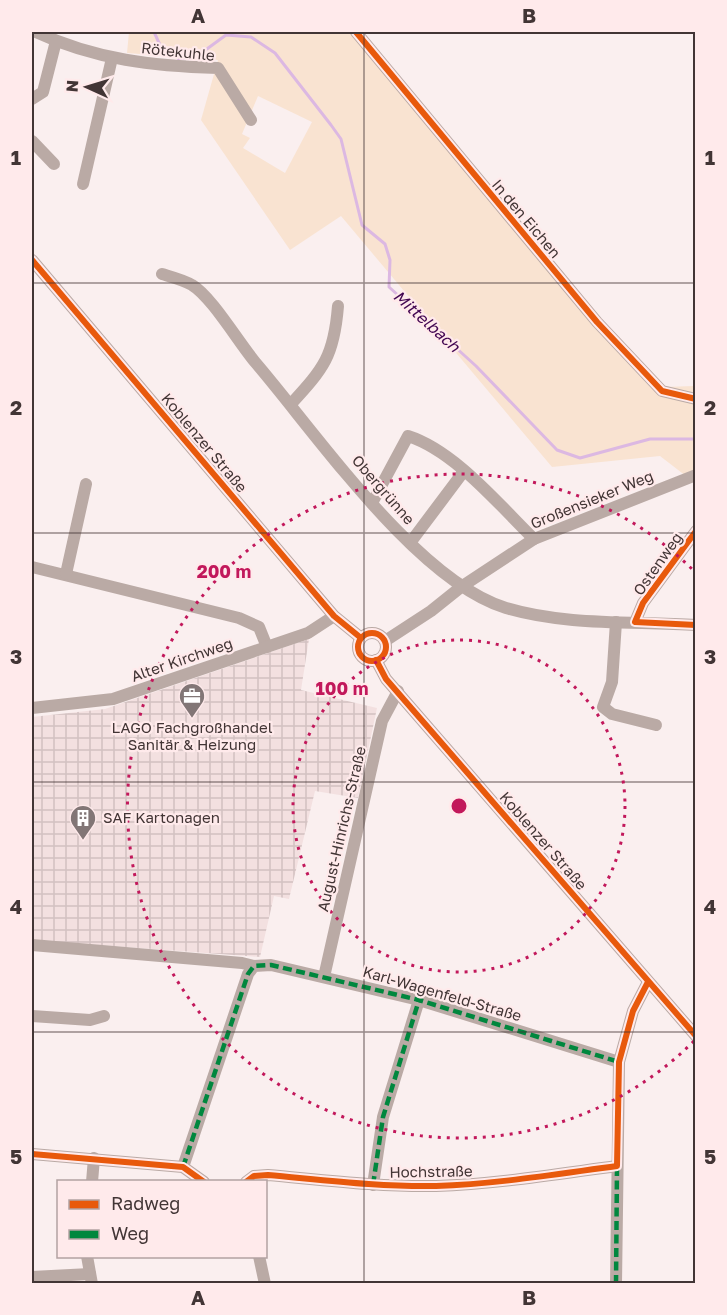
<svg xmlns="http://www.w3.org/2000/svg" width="727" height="1315" viewBox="0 0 727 1315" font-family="'Golos Text',sans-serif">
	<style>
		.industrial { fill: url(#industrial-grid) }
		.green { fill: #f9e3d1; fill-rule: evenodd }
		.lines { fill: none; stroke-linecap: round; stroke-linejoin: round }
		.stream { stroke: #dcb8e2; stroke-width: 3 }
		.minor { stroke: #baaaa5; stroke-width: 12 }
		.quiet { stroke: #00873e; stroke-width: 4.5; stroke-dasharray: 9 4.5; stroke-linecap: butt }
		.cycleway-casing { stroke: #ffeaeb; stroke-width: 10 }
		.cycleway { stroke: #e8590c; stroke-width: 6 }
		.grid { fill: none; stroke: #423535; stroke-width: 1.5; stroke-opacity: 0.55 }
		.ring { fill: none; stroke: #c2185b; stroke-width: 3; stroke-dasharray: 3 6 }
		.labels { text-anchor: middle; stroke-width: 4.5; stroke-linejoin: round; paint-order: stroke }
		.street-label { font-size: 15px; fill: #423535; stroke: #ffeaeb }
		.poi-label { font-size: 15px; fill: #423535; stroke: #ffeaeb }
		.water-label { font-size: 16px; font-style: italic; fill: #430752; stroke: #ffeaeb }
		.centre { fill: #c2185b; stroke: #ffeaeb; stroke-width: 3 }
		.ring-label { font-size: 18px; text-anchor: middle; font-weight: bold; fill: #c2185b; stroke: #ffeaeb; stroke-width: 4.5; stroke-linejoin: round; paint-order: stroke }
		.neatline { fill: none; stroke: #423535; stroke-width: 2 }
		.grid-label { font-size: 20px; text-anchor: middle; font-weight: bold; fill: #423535 }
	</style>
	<defs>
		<pattern id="industrial-grid" width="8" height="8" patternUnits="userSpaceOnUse" patternTransform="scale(1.5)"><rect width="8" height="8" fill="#f3e0e0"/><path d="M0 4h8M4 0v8" fill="none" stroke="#d2c1c1"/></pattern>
	</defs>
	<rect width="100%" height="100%" fill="#faefef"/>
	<path class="industrial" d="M309,639L301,690L377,708L358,798L315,791L289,899L274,896L260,957L32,940V717L105,709Z"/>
	<path class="green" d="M129,32H362L603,324L663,387L695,386V483L660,456L552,467L341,216L290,250L201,120L218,60L127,53ZM258,96L312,122L285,173L243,148L250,138L242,134Z"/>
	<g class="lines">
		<path class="stream" d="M154,32L160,45L179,59L200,54L226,35L251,37L275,53L331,125L341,139L362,225L385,244L390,260L389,287L476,366L557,450L580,458L650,439H693"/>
		<g class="minor">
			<path d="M36,32C96,60 154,66 218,68L251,120"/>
			<path d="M356,32L597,322L662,391L696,399"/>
			<path d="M32,99L43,92L56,41"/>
			<path d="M32,141L54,164"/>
			<path d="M83,184L112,58"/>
			<path d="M32,260L334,616L361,638"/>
			<path d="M162,274C172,277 184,280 192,285C211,296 239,343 255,362C316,433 417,581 506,608C566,626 633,621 696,625"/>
			<path d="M291,404C324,368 334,356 338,306"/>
			<path d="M372,503L408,436C455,451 499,505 534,539"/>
			<path d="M410,543L464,471"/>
			<path d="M32,567L239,618L259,627L267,647"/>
			<path d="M66,574L86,484"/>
			<path d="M616,622L612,682L603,707L612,714L656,725"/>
			<path d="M635,622L643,603L696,531"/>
			<circle cx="372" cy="647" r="14"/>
			<path d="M385,641L431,611L461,587L534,539L696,475"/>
			<path d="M376,660L386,679L696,1036"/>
			<path d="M32,708L113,699L308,633L334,616"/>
			<path d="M32,945L242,963L254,966"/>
			<path d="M324,977L382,721L398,691"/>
			<path d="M32,1016L90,1020L104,1016"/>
			<path d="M32,1154L183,1167L204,1182"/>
			<path d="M183,1167L248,974L254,966L271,965L419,1000L619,1062"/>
			<path d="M92,1182L94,1158"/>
			<path d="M246,1182L254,1176L268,1175C324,1180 379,1187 436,1186C497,1184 557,1174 617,1166"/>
			<path d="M373,1185L383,1117L419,1000"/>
			<path d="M87,1256L92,1284"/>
			<path d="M259,1256L265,1284"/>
			<path d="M32,1277L90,1274"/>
			<path d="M616,1284L619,1062L633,1011L648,982"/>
		</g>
		<g class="quiet">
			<path d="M183,1167L248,974L254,966L271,965L419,1000L619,1062"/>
			<path d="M373,1185L383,1117L419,1000"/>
			<path d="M616,1284L617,1166"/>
		</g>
		<g class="cycleway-casing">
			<g id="cycleway">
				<path d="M356,32L597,322L662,391L696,399"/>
				<path d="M32,260L334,616L361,638"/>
				<path d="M696,531L643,603L635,622L696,625"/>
				<circle cx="372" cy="647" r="14"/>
				<path d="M376,660L386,679L696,1036"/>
				<path d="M32,1154L183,1167L204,1182"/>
				<path d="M246,1182L254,1176L268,1175C324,1180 379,1187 436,1186C497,1184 557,1174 617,1166L619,1062L633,1011L648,982"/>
			</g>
		</g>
		<use href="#cycleway" class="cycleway"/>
	</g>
	<path class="grid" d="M364,32V1284M32,283H696M32,533H696M32,782H696M32,1032H696"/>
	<g class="ring">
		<circle cx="459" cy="806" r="166"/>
		<path d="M694 1041A332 332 0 1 1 694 571"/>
	</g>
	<defs>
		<g id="office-pin" transform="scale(1.35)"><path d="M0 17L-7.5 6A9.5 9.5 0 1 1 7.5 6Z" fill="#827676" stroke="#ffeaeb"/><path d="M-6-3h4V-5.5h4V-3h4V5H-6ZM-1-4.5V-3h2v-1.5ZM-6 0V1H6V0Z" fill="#fff"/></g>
		<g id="building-pin" transform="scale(1.35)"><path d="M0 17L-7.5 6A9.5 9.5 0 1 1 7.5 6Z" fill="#827676" stroke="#ffeaeb"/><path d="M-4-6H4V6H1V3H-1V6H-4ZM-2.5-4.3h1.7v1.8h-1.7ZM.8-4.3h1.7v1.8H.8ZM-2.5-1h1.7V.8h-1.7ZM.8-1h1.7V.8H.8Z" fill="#fff"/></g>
	</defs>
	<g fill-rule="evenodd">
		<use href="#office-pin" x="192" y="696"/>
		<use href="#building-pin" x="83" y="818"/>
	</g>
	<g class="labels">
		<g class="street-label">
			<text transform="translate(178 52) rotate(6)" y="5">Rötekuhle</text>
			<text transform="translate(526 219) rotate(50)" y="5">In den Eichen</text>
			<text transform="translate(204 443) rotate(50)" y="5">Koblenzer Straße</text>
			<text transform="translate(383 490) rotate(49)" y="5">Obergrünne</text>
			<text transform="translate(592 500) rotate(-22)" y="5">Großensieker Weg</text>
			<text transform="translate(658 564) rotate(-55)" y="5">Ostenweg</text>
			<text transform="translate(182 660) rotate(-19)" y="5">Alter Kirchweg</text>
			<text transform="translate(342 829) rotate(-77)" y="5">August-Hinrichs-Straße</text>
			<text transform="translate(543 841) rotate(49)" y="5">Koblenzer Straße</text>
			<text transform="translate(442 994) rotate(16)" y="5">Karl-Wagenfeld-Straße</text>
			<text transform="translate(431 1172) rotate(-1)" y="5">Hochstraße</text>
		</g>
		<g class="poi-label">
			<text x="192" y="733">LAGO Fachgroßhandel<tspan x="192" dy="17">Sanitär &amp; Heizung</tspan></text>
			<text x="103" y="823" text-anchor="start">SAF Kartonagen</text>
		</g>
		<g class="water-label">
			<text transform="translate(427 321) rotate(42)" y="6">Mittelbach</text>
		</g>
	</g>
	<circle cx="459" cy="806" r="9" class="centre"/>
	<g class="ring-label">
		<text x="224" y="578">200 m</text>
		<text x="342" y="695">100 m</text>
	</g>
	<rect width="727" height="1315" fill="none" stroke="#ffeaeb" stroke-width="66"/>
	<rect x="57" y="1180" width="210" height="78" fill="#ffeaeb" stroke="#b3a2a2" stroke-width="1.5"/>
	<rect x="69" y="1200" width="30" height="9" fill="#e8590c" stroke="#b3a2a2" stroke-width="1.5"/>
	<text x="111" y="1210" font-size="18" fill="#423535">Radweg</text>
	<rect x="69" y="1230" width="30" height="9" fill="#00873e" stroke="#b3a2a2" stroke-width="1.5"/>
	<text x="111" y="1240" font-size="18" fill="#423535">Weg</text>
	<g transform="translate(87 87) rotate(274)" stroke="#ffeaeb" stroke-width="4.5" paint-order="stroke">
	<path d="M0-4.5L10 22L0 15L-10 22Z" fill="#423535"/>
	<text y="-9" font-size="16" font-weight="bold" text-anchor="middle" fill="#423535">N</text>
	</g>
	<rect x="33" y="33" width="661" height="1249" class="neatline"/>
	<g class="grid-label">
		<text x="198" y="23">A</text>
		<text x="529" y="23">B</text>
		<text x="16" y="165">1</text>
		<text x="710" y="165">1</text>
		<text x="16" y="415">2</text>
		<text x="710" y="415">2</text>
		<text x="16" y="664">3</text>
		<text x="710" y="664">3</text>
		<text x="16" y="914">4</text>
		<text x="710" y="914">4</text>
		<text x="16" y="1164">5</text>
		<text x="710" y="1164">5</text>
		<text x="198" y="1305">A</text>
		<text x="529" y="1305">B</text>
	</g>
</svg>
